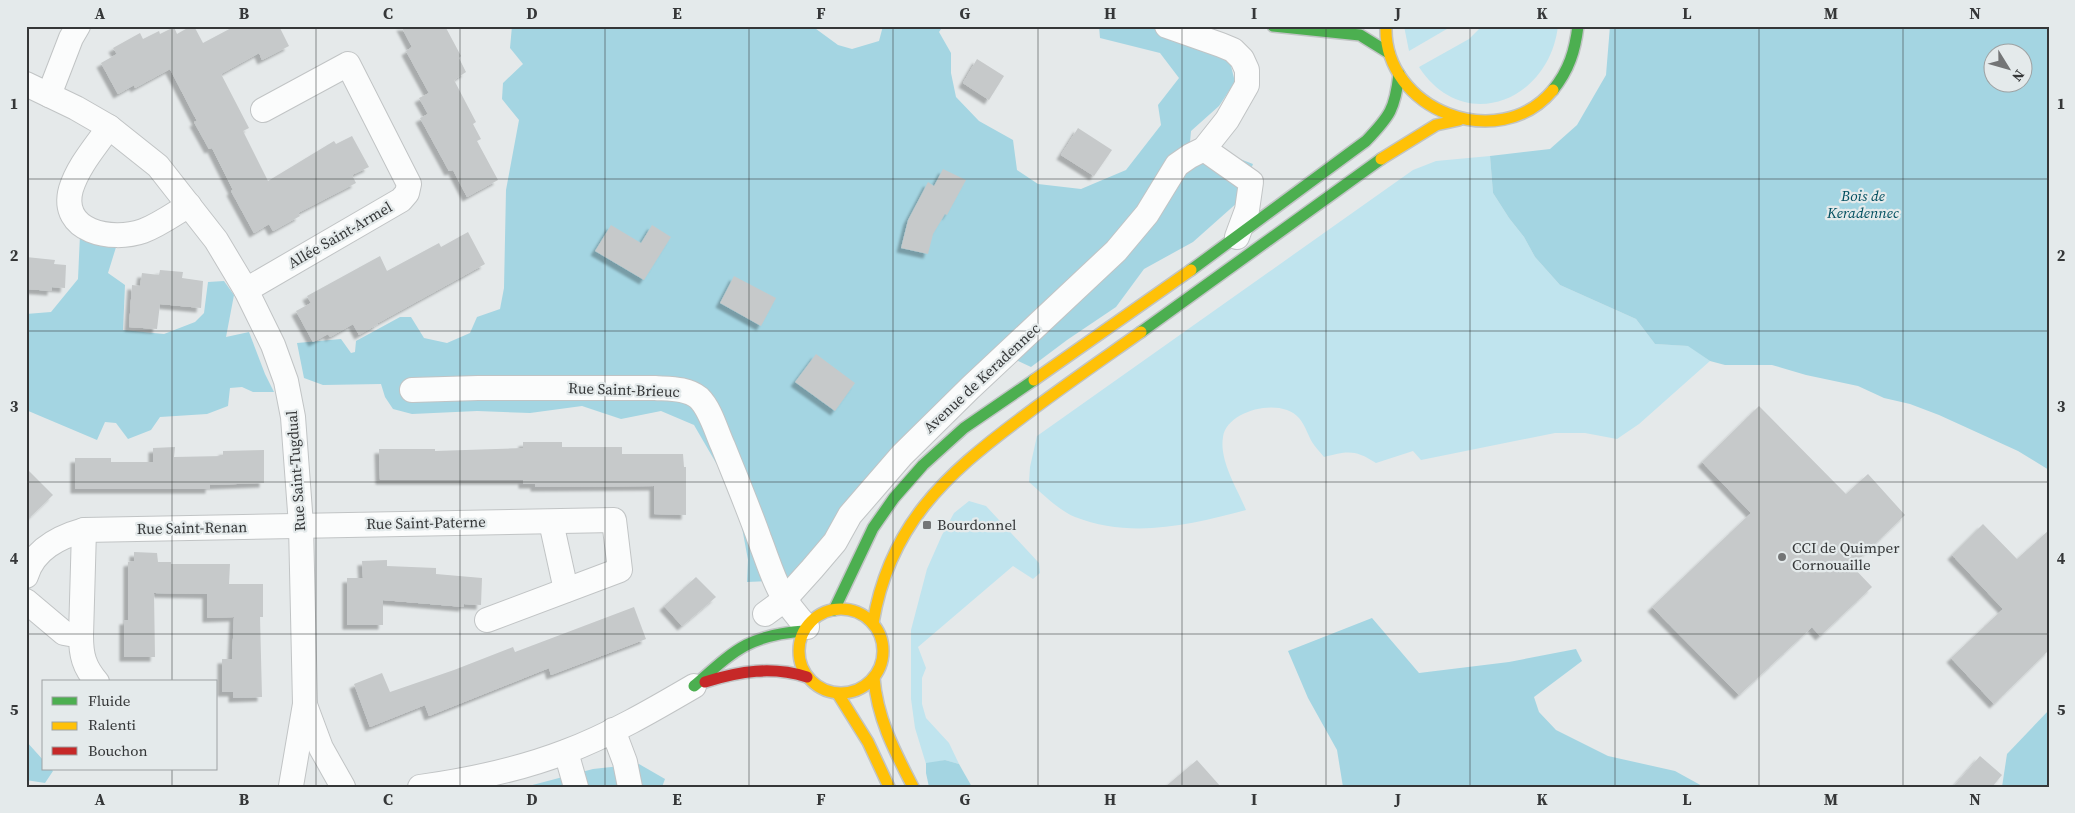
<svg xmlns="http://www.w3.org/2000/svg" width="2075" height="813" viewBox="0 0 2075 813" font-family="'Source Serif 4',serif">
	<style>
		.green { fill: #c0e4ee }
		.forest { fill: #a4d5e2; fill-rule: evenodd }
		.building { fill: #c6c9ca; filter: url(#shadow) }
		.lines { fill: none; stroke-linecap: round; stroke-linejoin: round }
		.street-casing { stroke: #c1c4c5; stroke-width: 26 }
		.fast-casing { stroke: #c1c4c5; stroke-width: 14 }
		.slow-casing { stroke: #c1c4c5; stroke-width: 14 }
		.jam-casing { stroke: #c1c4c5; stroke-width: 14 }
		.street { stroke: #fbfcfc; stroke-width: 24 }
		.fast { stroke: #4caf50; stroke-width: 11 }
		.slow { stroke: #ffc107; stroke-width: 11 }
		.jam { stroke: #c62828; stroke-width: 11 }
		.grid { fill: none; stroke: #353738; stroke-width: 1; stroke-opacity: 0.55 }
		.poi-dot { fill: #737576; stroke: #e4eaeb; stroke-width: 2 }
		.labels { text-anchor: middle; stroke-width: 4.5; stroke-linejoin: round; paint-order: stroke }
		.park-label { font-size: 15px; font-style: italic; fill: #004e5f; stroke: #e4eaeb }
		.street-label { font-size: 15px; fill: #353738; stroke: #e4eaeb }
		.poi-label { font-size: 15px; fill: #353738; stroke: #e4eaeb; text-anchor: start }
		.neatline { fill: none; stroke: #353738; stroke-width: 2 }
		.grid-label { font-size: 16px; text-anchor: middle; font-weight: bold; fill: #353738 }
	</style>
	<defs>
		<filter id="shadow"><feDropShadow dx="-4.5" dy="4.5" stdDeviation="1" flood-color="#0004"/></filter>
	</defs>
	<rect width="100%" height="100%" fill="#e5e9ea"/>
	<g class="green">
		<path d="M1404,26H1452L1409,51Z"/>
		<path d="M1482,26H1558C1549,102 1463,135 1419,67L1469,39Z"/>
		<path d="M1490,156L1493,193L1509,218L1524,237L1535,257L1560,285L1636,319L1655,344L1689,346L1710,361L1639,424L1617,439L1585,433H1555L1421,460L1413,451L1376,463C1355,449 1347,451 1324,457C1320,452 1315,447 1312,442C1308,435 1305,425 1299,418C1281,397 1227,410 1223,437C1219,461 1237,488 1246,510C1190,525 1131,539 1075,517C1058,510 1043,494 1029,482L1030,467L1037,436L1413,170L1436,161Z"/>
		<path d="M969,501L986,506L1039,563L1040,573L1033,579L1013,566L918,647L926,668L922,678V704L926,718L949,743L959,764L945,760L926,764L915,728L911,699V630L927,569L942,535L954,513Z"/>
	</g>
	<g class="forest">
		<path d="M512,26H812L838,45L852,49L879,41L883,26H943L939,32L951,53V73L956,97L979,121L1013,140L1017,170L1038,184L1081,189L1126,170L1161,125L1158,105L1179,78L1160,53L1100,38L1099,26H1151L1228,54L1235,82L1219,106L1191,131L1188,165L1227,154L1253,164L1238,202L1193,242L1144,269L1116,307L1067,340L1031,367L1014,359L991,363L855,527L840,555L816,558L791,576L773,581L747,582L748,560L741,522L723,475L694,425L661,411L621,419L582,406L530,413L477,411L412,414L393,409L385,397L381,384L323,385L304,378L297,343L341,339L351,353L355,352L356,341L400,317H411L424,338L447,343L470,333L477,317L500,309L504,288L506,190L519,120L502,99L503,83L523,64L510,48Z"/>
		<path d="M1610,26H2049V470L2018,451L1939,415L1910,404L1884,398L1858,386L1806,375L1772,365H1725L1710,361L1688,346L1655,344L1636,319L1560,285L1535,257L1524,237L1509,218L1493,193L1490,156L1550,149L1577,125L1606,75ZM2022,52V82H1992V52Z"/>
		<path d="M80,235L117,244L108,273L125,285L123,330L164,334L195,322L204,313L208,282L224,281L234,295L226,337L249,332L265,374L274,392H253L242,387L230,388L228,406L207,414L160,417L151,430L128,439L116,423L105,422L97,440L26,410V314L51,312L78,279Z"/>
		<path d="M1372,618L1419,673L1509,662L1576,649L1582,661L1534,697L1539,712L1556,730L1608,756L1675,771L1704,787H1343L1337,750L1308,698L1288,651Z"/>
		<path d="M2049,710V787H2002L2007,754Z"/>
		<path d="M26,741L44,761V769H51L53,771L45,783L26,780Z"/>
		<path d="M945,760L959,764L972,787H929L926,773V763Z"/>
		<path d="M639,764L665,779L662,787H525L593,769Z"/>
	</g>
	<g class="building">
		<path d="M191,26H194L203,43L235,26H279L289,46L262,60L259,53L221,74L249,128L243,131L268,181L334,141L336,144L352,136L369,167L352,175L356,183L298,213L300,216L273,231L269,224L254,233L231,191L233,190L212,148L209,149L194,122L197,121L170,69L135,88L134,85L118,94L101,63L117,54L113,48L140,33L143,39L159,31L160,34L174,27L177,34Z"/>
		<path d="M401,26H445L461,56L459,58L466,72L454,80L476,122L473,124L481,139L477,141L498,180L467,197L453,170L449,171L420,118L428,114L419,98L429,93L406,51L412,47Z"/>
		<path d="M977,59L1004,76L989,100L963,83Z"/>
		<path d="M1078,128L1112,150L1094,176L1061,155Z"/>
		<path d="M943,169L966,180L947,215L945,214L933,234L928,254L901,248L908,220L928,182L934,186Z"/>
		<path d="M611,225L641,243L652,225L671,237L644,280L595,251Z"/>
		<path d="M468,232L485,264L378,323V324L359,335L353,324L330,337L328,334L313,342L296,311L311,303L307,296L380,256L387,271L439,243L441,247Z"/>
		<path d="M26,257L55,260L54,264L66,265L65,288L52,287V291L26,289Z"/>
		<path d="M160,270L183,272L182,278L203,281L201,308L160,304L157,329L129,327L132,285L140,286L142,273L159,275Z"/>
		<path d="M734,276L776,298L761,326L720,303Z"/>
		<path d="M816,354L855,383L835,411L795,382Z"/>
		<path d="M1759,406L1846,494L1868,474L1905,515L1852,566L1872,587L1820,636L1812,627L1739,695L1652,607L1751,513L1702,462Z"/>
		<path d="M523,442H562V447H622V454H683L684,467H686V515L654,514V486L535,487V484H523V480H380L379,449H435V451L523,448Z"/>
		<path d="M175,447L174,457L223,456V451L264,450V483L210,485V489H75V458H111V462H153V448Z"/>
		<path d="M26,468L53,495L26,521Z"/>
		<path d="M1983,524L2017,559L2049,530V650L1994,704L1951,658L2003,609L1952,555Z"/>
		<path d="M134,552L157,553L158,562H171V564H230L229,584H263V617H260L262,697L233,698V692H222V659H232L234,617L207,618V594L154,593L155,657H124V620H128V562L134,561Z"/>
		<path d="M387,560V566L436,568V574L482,578L481,605L464,604V607L383,600V625H347V578H363L362,561Z"/>
		<path d="M696,577L716,597L682,626L664,606Z"/>
		<path d="M634,607L646,639L551,675L549,668L429,716L425,705L370,727L354,684L382,673L390,692L454,670L513,647L515,652Z"/>
		<path d="M1980,756L2002,775L1992,787H1953Z"/>
		<path d="M1197,760L1221,787H1165Z"/>
	</g>
	<g class="lines">
		<g class="street-casing">
			<g id="street">
				<path d="M26,84L76,108L109,127L158,166L216,240L246,290L273,345L286,381L293,417L301,525L305,704L291,786"/>
				<path d="M49,95L71,38L78,26"/>
				<path d="M109,127C96,146 78,166 71,189C59,232 112,242 143,231C159,225 174,214 189,205"/>
				<path d="M1204,149L1251,182L1247,210L1237,237"/>
				<path d="M246,290L401,200L407,193L409,184L348,64L263,110"/>
				<path d="M412,390L478,388H655C670,389 687,388 699,398C711,410 716,431 723,446C735,476 748,507 759,538C774,577 776,594 807,627"/>
				<path d="M551,522L566,590"/>
				<path d="M26,576C34,549 59,537 84,530L614,520L620,570L487,620"/>
				<path d="M26,601L64,633L81,636C81,655 84,667 97,682"/>
				<path d="M765,614L784,600L812,569L835,542L850,515L902,455L970,388L1116,251L1147,214L1177,165L1190,156L1204,149L1227,120L1247,85V70L1242,59L1233,50L1221,45L1167,26"/>
				<path d="M81,636L84,530"/>
				<path d="M305,705L321,748L343,787"/>
				<path d="M613,730L625,762L630,787"/>
				<path d="M566,752L576,787"/>
				<path d="M420,787C470,780 518,770 565,752C610,735 653,710 694,686"/>
			</g>
		</g>
		<g class="fast-casing">
			<g id="fast">
				<path d="M1273,26L1360,35L1389,53"/>
				<path d="M1553,90C1569,70 1575,51 1578,26"/>
				<path d="M1191,270L1366,141C1390,116 1395,109 1399,74"/>
				<path d="M1141,332L1381,159"/>
				<path d="M834,610L873,528L894,498L923,465L964,428L1034,380"/>
				<path d="M694,686C734,651 748,635 804,631"/>
			</g>
		</g>
		<g class="slow-casing">
			<g id="slow">
				<path d="M1386,26C1383,110 1499,155 1553,90"/>
				<path d="M1381,159L1436,125L1459,120"/>
				<path d="M1034,380L1191,270"/>
				<circle cx="841" cy="651" r="42"/>
				<path d="M873,623C889,526 945,475 1020,419C1059,389 1100,361 1141,332"/>
				<path d="M874,678C877,718 895,752 913,787"/>
				<path d="M838,694L868,742L889,787"/>
			</g>
		</g>
		<g class="jam-casing">
			<path id="jam" d="M705,682C740,671 772,666 807,677"/>
		</g>
		<use href="#street" class="street"/>
		<use href="#fast" class="fast"/>
		<use href="#slow" class="slow"/>
		<use href="#jam" class="jam"/>
	</g>
	<path class="grid" d="M172,26V682M316,26V787M460,26V787M605,26V787M749,26V787M893,26V787M1038,26V787M1182,26V787M1326,26V787M1470,26V787M1615,26V787M1759,26V787M1903,26V787M26,179H2049M26,331H2049M26,482H2049M26,634H2049M172,769V787"/>
	<g class="poi-dot">
		<rect x="922" y="520" width="10" height="10" rx="2.5"/>
		<circle cx="1782" cy="557" r="5"/>
	</g>
	<g class="labels">
		<g class="park-label">
			<text x="1863" y="201">Bois de<tspan x="1863" dy="17">Keradennec</tspan></text>
		</g>
		<g class="street-label">
			<text transform="translate(340 235) rotate(-30)" y="5">Allée Saint-Armel</text>
			<text transform="translate(982 378) rotate(-43)" y="5">Avenue de Keradennec</text>
			<text transform="translate(624 390) rotate(2)" y="5">Rue Saint-Brieuc</text>
			<text transform="translate(296 471) rotate(-94)" y="5">Rue Saint-Tugdual</text>
			<text transform="translate(426 523) rotate(-1)" y="5">Rue Saint-Paterne</text>
			<text transform="translate(192 528) rotate(-1)" y="5">Rue Saint-Renan</text>
		</g>
		<g class="poi-label">
			<text x="937" y="530">Bourdonnel</text>
			<text x="1792" y="553">CCI de Quimper<tspan x="1792" dy="17">Cornouaille</tspan></text>
		</g>
	</g>
	<rect width="2075" height="813" fill="none" stroke="#e4eaeb" stroke-width="55"/>
	<rect x="42" y="680" width="175" height="90" fill="#e4eaeb" stroke="#9ea2a3"/>
	<rect x="52" y="697" width="25" height="8" fill="#4caf50" stroke="#9ea2a3"/>
	<text x="88" y="706" font-size="15" fill="#353738">Fluide</text>
	<rect x="52" y="722" width="25" height="8" fill="#ffc107" stroke="#9ea2a3"/>
	<text x="88" y="730" font-size="15" fill="#353738">Ralenti</text>
	<rect x="52" y="747" width="25" height="8" fill="#c62828" stroke="#9ea2a3"/>
	<text x="88" y="756" font-size="15" fill="#353738">Bouchon</text>
	<g transform="translate(2008 68) rotate(127)"><circle r="24" fill="#e4eaeb" stroke="#9ea2a3"/>
	<path d="M0-4L9 19L0 12L-9 19Z" fill="#737576"/>
	<text y="-8" font-size="14" font-weight="bold" text-anchor="middle" fill="#353738">N</text>
	</g>
	<rect x="28" y="28" width="2020" height="758" class="neatline"/>
	<g class="grid-label">
		<text x="100" y="19">A</text>
		<text x="244" y="19">B</text>
		<text x="388" y="19">C</text>
		<text x="532" y="19">D</text>
		<text x="677" y="19">E</text>
		<text x="821" y="19">F</text>
		<text x="965" y="19">G</text>
		<text x="1110" y="19">H</text>
		<text x="1254" y="19">I</text>
		<text x="1398" y="19">J</text>
		<text x="1542" y="19">K</text>
		<text x="1687" y="19">L</text>
		<text x="1831" y="19">M</text>
		<text x="1975" y="19">N</text>
		<text x="14" y="109">1</text>
		<text x="2061" y="109">1</text>
		<text x="14" y="261">2</text>
		<text x="2061" y="261">2</text>
		<text x="14" y="412">3</text>
		<text x="2061" y="412">3</text>
		<text x="14" y="564">4</text>
		<text x="2061" y="564">4</text>
		<text x="14" y="715">5</text>
		<text x="2061" y="715">5</text>
		<text x="100" y="805">A</text>
		<text x="244" y="805">B</text>
		<text x="388" y="805">C</text>
		<text x="532" y="805">D</text>
		<text x="677" y="805">E</text>
		<text x="821" y="805">F</text>
		<text x="965" y="805">G</text>
		<text x="1110" y="805">H</text>
		<text x="1254" y="805">I</text>
		<text x="1398" y="805">J</text>
		<text x="1542" y="805">K</text>
		<text x="1687" y="805">L</text>
		<text x="1831" y="805">M</text>
		<text x="1975" y="805">N</text>
	</g>
</svg>
